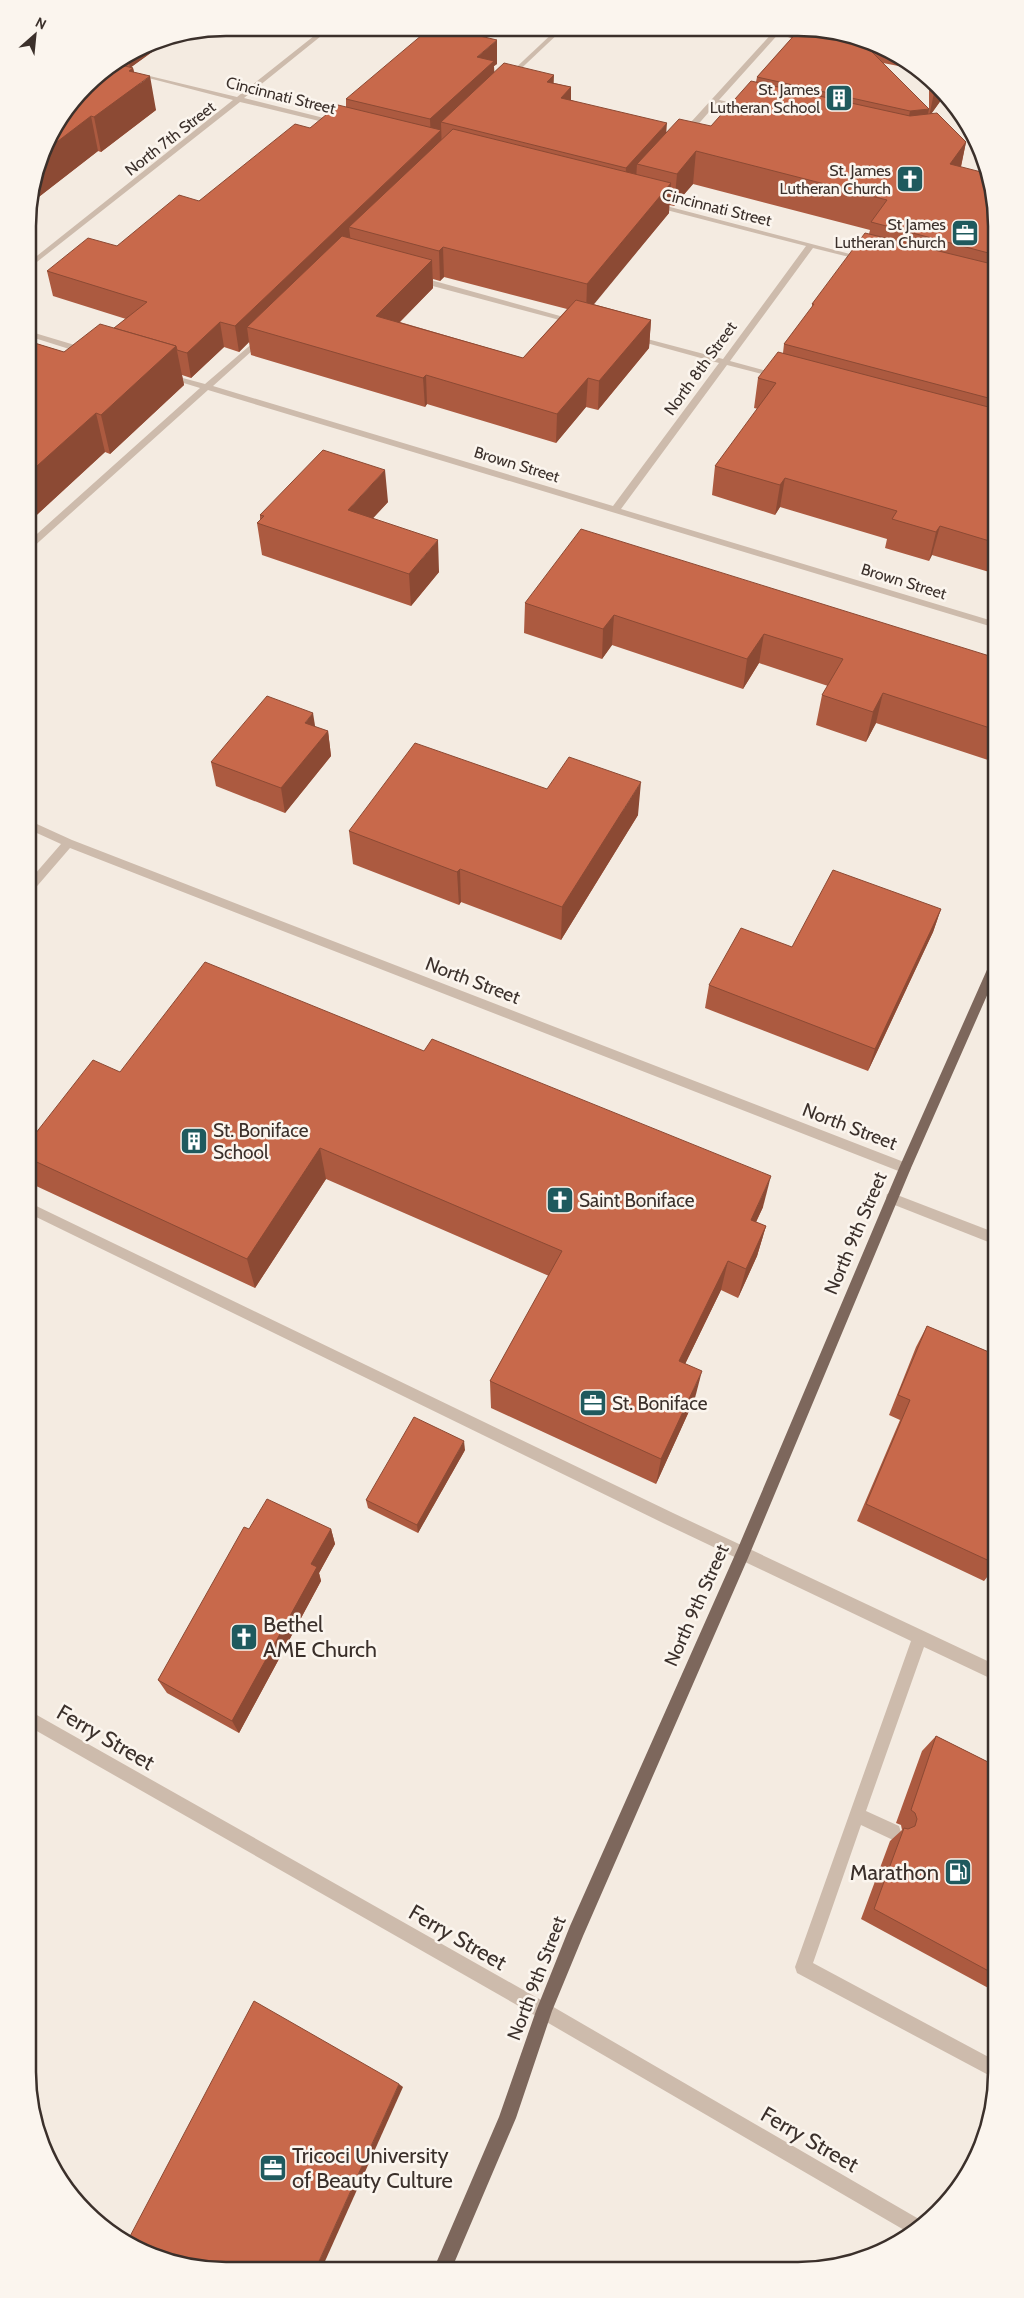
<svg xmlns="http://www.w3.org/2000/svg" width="1024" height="2298" viewBox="0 0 1024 2298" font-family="Cabin,sans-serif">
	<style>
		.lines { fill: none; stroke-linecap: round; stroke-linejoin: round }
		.minor { fill: #cdbbac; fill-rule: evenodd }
		.major { fill: #7d675c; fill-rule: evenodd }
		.wall { fill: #ac5a40; fill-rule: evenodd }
		.shaded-wall { fill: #8c4a34 }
		.building { fill: #c8694b; stroke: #8c4a34 }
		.labels { text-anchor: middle; stroke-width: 5; stroke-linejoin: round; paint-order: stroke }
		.far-poi-label { font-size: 16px; fill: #3b302b; stroke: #fbf5ee; text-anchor: end }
		.far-street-label { font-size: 16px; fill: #3b302b; stroke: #fbf5ee }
		.street-label { font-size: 19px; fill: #3b302b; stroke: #fbf5ee }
		.poi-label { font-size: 19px; fill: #3b302b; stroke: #fbf5ee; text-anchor: start }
		.near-poi-label { font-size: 22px; fill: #3b302b; stroke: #fbf5ee; text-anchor: start }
		.near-street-label { font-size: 22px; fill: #3b302b; stroke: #fbf5ee }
		.rim { fill: none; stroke: #3b302b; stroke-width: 2.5 }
	</style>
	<rect width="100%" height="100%" fill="#f4ebe1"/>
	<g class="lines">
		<g class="minor">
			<path d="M324,28H331L244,98L340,122V126L240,102L28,269V263L233,100L133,74V72L237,97Z"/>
			<path d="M556,30H562L510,79H506V77Z"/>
			<path d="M774,31H781L719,100L749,106V110L716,104L687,137H681V133Z"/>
			<path d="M651,202L869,259L865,261L813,248L730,361L782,375V379L727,365L621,509L996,622V628L208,390L31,549L28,550V542L200,388L164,377V373L205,384L262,335H265V339L213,386L613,506L719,363L632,339V335L723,359L806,246L651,206Z"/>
			<path d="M414,277H420L578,321L571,323L414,281Z"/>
			<path d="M28,331L88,349L89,351L82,353L28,336Z"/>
			<path d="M28,820L72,840L909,1164L911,1168L909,1172H901L70,848L32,892L28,893V882L61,844L28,829Z"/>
			<path d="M892,1193L996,1233V1245L887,1202L886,1198L887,1194Z"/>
			<path d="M28,1202L673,1513L996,1665V1681L924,1647L866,1811L899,1826L901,1832L899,1838L893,1840L861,1825L813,1963L996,2061V2079L797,1973L795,1967L911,1641L663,1523L28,1213Z"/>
			<path d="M28,1710L550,2005L924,2222L911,2234L538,2017L28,1726Z"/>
		</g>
		<path class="major" d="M996,959V975L911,1168L748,1558L583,1936L552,2011L516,2118L452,2268H434L499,2117L536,2011L570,1926L738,1548L899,1168L990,963Z"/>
	</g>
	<g class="wall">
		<path d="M761,31H772L770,33Z"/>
		<path d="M781,31H836L886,48L919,70L883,63L929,109V77L944,96L931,114L966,142L961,167L996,227V574L932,555L929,561L885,548L887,539L780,507L775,515L712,495L715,466L758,409L754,408L758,378L783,353L784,344L812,308V304L869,234L870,230L693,184L674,206L669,205V213L593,304L651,320L649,348L598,410L586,407L556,443L427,404L425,407L251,355L249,342L239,352L224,347L191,378L182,375L184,385L110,454L105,452L28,523V341L64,352L114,328L126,319L53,296L47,271L117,246L199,201L310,128L346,107V99L497,64L494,66V72L554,83L571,87V100L667,132L711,126L756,82L757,77L792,38L780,35ZM444,277L567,309L523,358L400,322L433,288V279L440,281Z"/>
		<path d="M170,39L131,67L133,68L134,72L156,110L101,152L98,151L31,203L48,138L95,77L151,43Z"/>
		<path d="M388,502L373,518L439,572L411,606L262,555L257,523L260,520V515Z"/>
		<path d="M525,603L996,658V758L994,762L876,723L866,742L816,725L822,695L828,686L759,663L743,689L612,645L602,659L524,633Z"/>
		<path d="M315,727L328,731L331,756L285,813L216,786L211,762Z"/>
		<path d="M547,789L638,815L561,940L461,902L459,905L353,864L349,831Z"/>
		<path d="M941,909L933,932L868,1071L705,1008L709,985L792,947Z"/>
		<path d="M424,1051L763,1207L756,1222L766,1226L757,1256L738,1298L721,1290L685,1364L695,1398L656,1484L491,1408L490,1381L549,1276L326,1179L255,1288L34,1185L28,1172V1143L120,1072Z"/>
		<path d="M996,1151V1163L992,1162Z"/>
		<path d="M927,1326L996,1355V1566L984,1581L857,1521L900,1420L889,1415L916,1347Z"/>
		<path d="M465,1450L418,1533L368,1508L366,1500Z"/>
		<path d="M249,1529H331L335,1544L319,1573L321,1581L239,1733L167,1693L158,1680Z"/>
		<path d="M936,1736L996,1766V1989L992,1990L861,1919L890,1841L902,1830L901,1825L896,1823L922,1751Z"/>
	</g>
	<g class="shaded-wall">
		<path d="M170,39L130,68L128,57L151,43Z"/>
		<path d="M497,40V64L494,66L495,85L441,122L442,155L349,227L351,244L247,327L249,342L239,352L235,326L431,140L430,119L477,57Z"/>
		<path d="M133,68L137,86L150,76L156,110L101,152L94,117L129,71Z"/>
		<path d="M554,75L553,99L547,82Z"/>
		<path d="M936,86L944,96L929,117L935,88Z"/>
		<path d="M571,87V112L561,98Z"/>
		<path d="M929,109L923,138L904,140L910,111Z"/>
		<path d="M91,116L98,151L31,203L45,151Z"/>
		<path d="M667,123L665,148L637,164L636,180L624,193L626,168Z"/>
		<path d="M966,142L959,175L950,164Z"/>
		<path d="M696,151L693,184L674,206L677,174Z"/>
		<path d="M671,183L669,213L586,314L587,284Z"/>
		<path d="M443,247L444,277L440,281L439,251Z"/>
		<path d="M432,260L433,288L378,344L376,316Z"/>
		<path d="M996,274V287L994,295L989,286Z"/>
		<path d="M651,320L649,348L598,410L599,381Z"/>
		<path d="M220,322L224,347L191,378L187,353Z"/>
		<path d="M176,346L184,385L110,454L101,415Z"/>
		<path d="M426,375L427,404L425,407L423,378Z"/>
		<path d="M588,378L586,407L556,443L557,414Z"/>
		<path d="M96,413L105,452L28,523V474Z"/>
		<path d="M385,470L388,502L351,542L348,510Z"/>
		<path d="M785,478L780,507L775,515L780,485Z"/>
		<path d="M940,526L932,555L929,561L936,532Z"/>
		<path d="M438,540L439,572L411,606L409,574Z"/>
		<path d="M614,615L612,645L602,659L603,629Z"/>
		<path d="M764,634L759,663L743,689L747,659Z"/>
		<path d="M883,693L876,723L866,742L873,712Z"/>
		<path d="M313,713L317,738L305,723Z"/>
		<path d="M328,731L331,756L285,813L281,788Z"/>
		<path d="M641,782L638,815L561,940L562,907Z"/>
		<path d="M460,869L461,902L459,905L457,872Z"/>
		<path d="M941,909L933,932L868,1071L875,1049Z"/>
		<path d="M320,1148L326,1179L255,1288L247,1259Z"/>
		<path d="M771,1176L763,1207L743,1250L751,1220Z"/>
		<path d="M766,1226L757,1256L738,1298L746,1269Z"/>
		<path d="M728,1261L721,1290L673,1389L679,1361Z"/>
		<path d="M702,1371L695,1398L656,1484L661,1459Z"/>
		<path d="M464,1441L465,1450L418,1533L417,1525Z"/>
		<path d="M331,1529L335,1544L319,1573L321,1581L239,1733L232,1721L311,1564Z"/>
		<path d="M399,2084L403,2087L322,2268H316Z"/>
	</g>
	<g class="building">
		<path d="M429,29H450L497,40L477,57L494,61L430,119L346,99Z"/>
		<path d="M798,31H836L859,39L929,109L910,111L757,77Z"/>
		<path d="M504,63L554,75L547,82L571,87L561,98L667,123L626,168L441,122Z"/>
		<path d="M117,64L133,68L129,71L150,76L94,117L91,116L45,151L48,138L95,77Z"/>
		<path d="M751,81L910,116L937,113L966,142L950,164L989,174L996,227V255L871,222L887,200L696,151L677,174L637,164L679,119L711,126Z"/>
		<path d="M338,105L441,130L235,326L220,322L187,353L177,350L176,346L114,328L147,302L47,271L88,238L117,246L179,195L199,201L295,124L310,128Z"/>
		<path d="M453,129L671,183L587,284L443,247L439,251L349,227Z"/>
		<path d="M865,233L996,265V274L989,286L996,288V400L784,344L814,304H812Z"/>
		<path d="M342,236L432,260L376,316L523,358L576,300L651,320L599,381L588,378L557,414L426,375L423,378L247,327Z"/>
		<path d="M100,324L176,346L101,415L96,413L28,474V341L64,352Z"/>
		<path d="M778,352L996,409V543L940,526L936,532L892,519L897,511L785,478L780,485L715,466L776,383L758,378Z"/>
		<path d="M323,450L385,470L348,510L438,540L409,574L257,523L264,516L260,515Z"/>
		<path d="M581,529L996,658V730L883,693L873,712L822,695L843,659L764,634L747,659L614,615L603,629L525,603Z"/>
		<path d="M267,696L313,713L305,723L328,731L281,788L211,762Z"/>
		<path d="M415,743L547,789L569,757L641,782L562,907L460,869L457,872L349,831Z"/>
		<path d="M833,870L941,909L875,1049L709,985L741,928L792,947Z"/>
		<path d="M205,962L424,1051L432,1039L771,1176L751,1220L766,1226L746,1269L728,1261L679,1361L702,1371L661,1459L490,1381L562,1251L320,1148L247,1259L28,1158V1143L93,1060L120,1072Z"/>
		<path d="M927,1326L996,1355V1564L866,1504L910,1400L898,1395Z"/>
		<path d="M414,1417L464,1441L417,1525L366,1500Z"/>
		<path d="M267,1499L331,1529L311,1564L317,1567L232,1721L158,1680L244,1527L249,1529Z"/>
		<path d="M936,1736L996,1766V1975L874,1909L904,1828L908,1829L915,1826L917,1819L915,1813L911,1810Z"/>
		<path d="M254,2001L399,2084L316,2268L188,2267L138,2250L127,2242Z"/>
	</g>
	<defs>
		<g id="building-square" transform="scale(1.4375)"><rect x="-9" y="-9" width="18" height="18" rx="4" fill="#1f5a5e" stroke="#fbf5ee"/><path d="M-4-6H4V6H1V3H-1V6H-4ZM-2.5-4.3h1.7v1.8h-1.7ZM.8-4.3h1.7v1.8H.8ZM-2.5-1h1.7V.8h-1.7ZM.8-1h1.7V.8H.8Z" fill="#fff"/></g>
		<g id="church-square" transform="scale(1.4375)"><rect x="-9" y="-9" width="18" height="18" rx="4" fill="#1f5a5e" stroke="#fbf5ee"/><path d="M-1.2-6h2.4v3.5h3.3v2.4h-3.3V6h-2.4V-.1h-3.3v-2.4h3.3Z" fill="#fff"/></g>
		<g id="office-square" transform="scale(1.4375)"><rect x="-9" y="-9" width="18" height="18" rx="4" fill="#1f5a5e" stroke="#fbf5ee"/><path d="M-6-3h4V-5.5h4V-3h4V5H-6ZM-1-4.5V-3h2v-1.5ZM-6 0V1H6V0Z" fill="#fff"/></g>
		<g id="fuel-square" transform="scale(1.4375)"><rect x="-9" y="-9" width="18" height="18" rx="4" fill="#1f5a5e" stroke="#fbf5ee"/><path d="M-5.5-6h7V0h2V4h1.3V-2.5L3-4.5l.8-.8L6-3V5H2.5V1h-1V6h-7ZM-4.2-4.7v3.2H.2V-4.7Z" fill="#fff"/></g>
	</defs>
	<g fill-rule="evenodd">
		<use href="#building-square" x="839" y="98"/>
		<use href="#church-square" x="910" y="179"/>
		<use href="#office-square" x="965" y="233"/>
		<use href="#building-square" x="194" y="1141"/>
		<use href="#church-square" x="560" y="1200"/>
		<use href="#office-square" x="593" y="1403"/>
		<use href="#church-square" x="244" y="1637"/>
		<use href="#fuel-square" x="958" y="1872"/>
		<use href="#office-square" x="273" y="2168"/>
	</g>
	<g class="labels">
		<g class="far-poi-label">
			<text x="820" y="95">St. James<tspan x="820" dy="18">Lutheran School</tspan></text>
			<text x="891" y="176">St. James<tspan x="891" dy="18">Lutheran Church</tspan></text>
			<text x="946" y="230">St James<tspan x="946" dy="18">Lutheran Church</tspan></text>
		</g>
		<g class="far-street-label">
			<text transform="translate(281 95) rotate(14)" y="6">Cincinnati Street</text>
			<text transform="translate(170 138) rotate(-38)" y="6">North 7th Street</text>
			<text transform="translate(717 207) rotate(14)" y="6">Cincinnati Street</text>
			<text transform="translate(700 368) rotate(-54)" y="6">North 8th Street</text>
			<text transform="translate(517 464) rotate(17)" y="6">Brown Street</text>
			<text transform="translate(904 581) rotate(17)" y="6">Brown Street</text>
		</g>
		<g class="street-label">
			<text transform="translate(473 980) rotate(21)" y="7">North Street</text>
			<text transform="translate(850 1126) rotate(21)" y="7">North Street</text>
			<text transform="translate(855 1233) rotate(-67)" y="7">North 9th Street</text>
			<text transform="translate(696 1605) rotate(-66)" y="7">North 9th Street</text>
			<text transform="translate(536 1978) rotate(-69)" y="7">North 9th Street</text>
		</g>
		<g class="poi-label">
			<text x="213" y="1137">St. Boniface<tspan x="213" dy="22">School</tspan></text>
			<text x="579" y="1207">Saint Boniface</text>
			<text x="612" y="1410">St. Boniface</text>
		</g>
		<g class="near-poi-label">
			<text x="263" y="1632">Bethel<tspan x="263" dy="25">AME Church</tspan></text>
			<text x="939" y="1880" text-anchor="end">Marathon</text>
			<text x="292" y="2163">Tricoci University<tspan x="292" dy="25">of Beauty Culture</tspan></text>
		</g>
		<g class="near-street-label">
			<text transform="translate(106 1737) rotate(30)" y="8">Ferry Street</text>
			<text transform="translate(458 1937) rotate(30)" y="8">Ferry Street</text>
			<text transform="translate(810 2139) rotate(30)" y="8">Ferry Street</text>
		</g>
	</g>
	<path d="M0 0H1024V2298H0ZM226 36H798A190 190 0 0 1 988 226V2072A190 190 0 0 1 798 2262H226A190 190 0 0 1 36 2072V226A190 190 0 0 1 226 36Z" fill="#fbf5ee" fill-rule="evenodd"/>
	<path class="rim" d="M226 36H798A190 190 0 0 1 988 226V2072A190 190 0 0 1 798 2262H226A190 190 0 0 1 36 2072V226A190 190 0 0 1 226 36Z"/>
	<g transform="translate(35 35) rotate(27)" stroke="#fbf5ee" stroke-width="4" paint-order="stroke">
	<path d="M0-4L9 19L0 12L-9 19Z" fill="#3b302b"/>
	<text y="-8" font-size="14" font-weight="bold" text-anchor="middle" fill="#3b302b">N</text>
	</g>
</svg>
